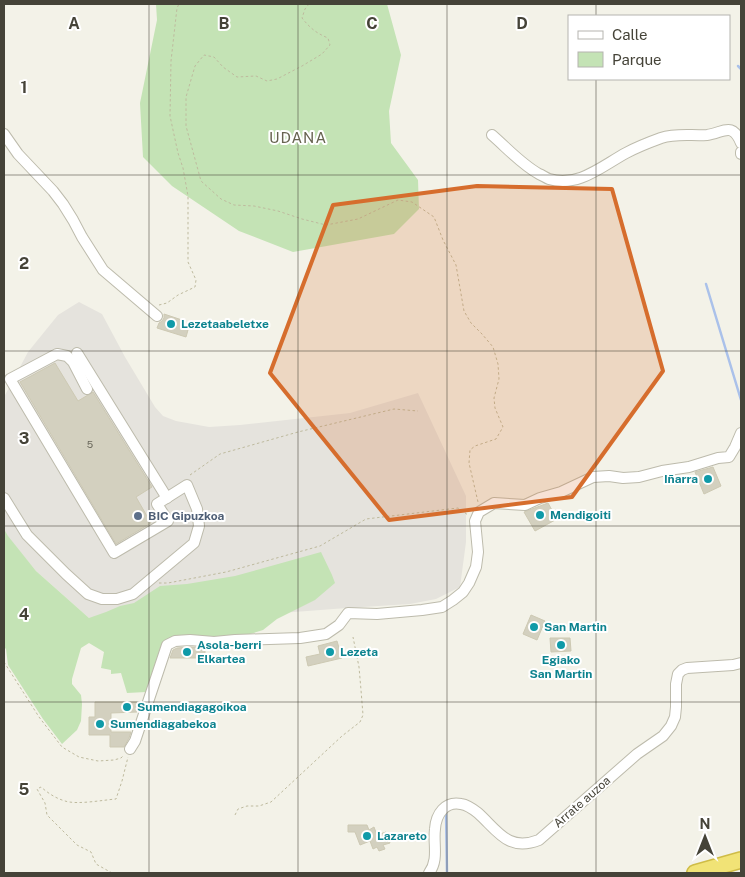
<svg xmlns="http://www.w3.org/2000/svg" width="745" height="877" viewBox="0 0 745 877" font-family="'Public Sans',sans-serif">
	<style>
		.industrial { fill: #e5e3dd }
		.green { fill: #c4e3b5 }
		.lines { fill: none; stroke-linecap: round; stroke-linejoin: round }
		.stream { stroke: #aac1ea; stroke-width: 2.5 }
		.building { fill: #d3d0bf; stroke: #cdc9b3 }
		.minor-casing { stroke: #bdbbac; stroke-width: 12 }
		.highway-casing { stroke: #cfbc46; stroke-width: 18 }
		.path { stroke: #beba9e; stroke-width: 1; stroke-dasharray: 2.5 2.5; stroke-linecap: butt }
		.minor { stroke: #fff; stroke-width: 10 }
		.highway { stroke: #f1e376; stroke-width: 15 }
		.marked { fill: #d66d2d; fill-opacity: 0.2; stroke: #d66d2d; stroke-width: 4; stroke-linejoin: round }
		.grid { fill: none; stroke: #454338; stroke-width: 1; stroke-opacity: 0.55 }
		.culture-dot { fill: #0f9aa8; stroke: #fff; stroke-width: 2 }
		.service-dot { fill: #5c6f8a; stroke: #fff; stroke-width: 2 }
		.labels { text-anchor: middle; stroke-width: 4; stroke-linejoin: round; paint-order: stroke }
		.number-label { font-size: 10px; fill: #68665a }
		.culture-label { font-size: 12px; font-weight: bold; fill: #0d838f; stroke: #fff; text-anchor: start }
		.service-label { font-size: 12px; font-weight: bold; fill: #4e5e75; stroke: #fff; text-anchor: start }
		.street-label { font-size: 12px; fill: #454338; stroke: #fff }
		.quarter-label { font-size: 15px; letter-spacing: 1px; fill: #676350; stroke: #fff }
		.grid-label { font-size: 16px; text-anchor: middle; font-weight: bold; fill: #454338; stroke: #fff; stroke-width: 4; stroke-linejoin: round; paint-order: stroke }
	</style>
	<rect width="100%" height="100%" fill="#f3f2e8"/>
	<path class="industrial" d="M79,302L102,314L125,357L155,407L163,416L176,421L209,427L240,425L350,413L418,393L466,496V542L460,587L436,599L410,604L347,608L203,619L89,618L36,571L7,536L4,529V397L28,352L58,315Z"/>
	<g class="green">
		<path d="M156,4H387L401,55L389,111L391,143L418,180L419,209L394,234L293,252L239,231L172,186L143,157L140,103L157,20Z"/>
		<path d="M4,529L8,536L36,571L89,618L106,612L120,606L134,603L160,586L187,584L235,576L321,552L332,575L335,583L315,600L277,619L263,630L250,634L232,637L211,638L175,636L167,640L155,672L146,692L127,693L121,673L111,674V670L101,668L104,652L89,643L81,648L72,679V684L81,695L82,704L81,721L77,730L62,744L43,719L8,665L6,649L4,647Z"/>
	</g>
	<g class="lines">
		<g class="stream">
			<path d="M738,66L741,69"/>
			<path d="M706,284L741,400"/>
			<path d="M446,811L447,873"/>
		</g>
	</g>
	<g class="building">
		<path d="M164,314L185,321L183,328L188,330L186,337L157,328L159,323L162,321L164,318Z"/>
		<path d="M55,363L78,401L93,392L152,487L136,497L151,523L116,544L20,382Z"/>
		<path d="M713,467L721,486L704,494L695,472Z"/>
		<path d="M548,503L557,519L535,531L524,512Z"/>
		<path d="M531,615L545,621L537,640L523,634Z"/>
		<path d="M550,638H570L571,651L551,652Z"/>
		<path d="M337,641L342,658L308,666L306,657L320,654L318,646Z"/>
		<path d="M190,647L205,648V658H170L173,650L177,648Z"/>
		<path d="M95,702H137V712L111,713V732H131L129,738L124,747H110V735H89V717H95Z"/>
		<path d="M348,825H367L369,830L374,827L377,835L386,832L390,843L383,845L385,849L379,851L377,847L373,849L370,841L360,845L355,832H348Z"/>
	</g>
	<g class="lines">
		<g class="minor-casing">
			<g id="minor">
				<path d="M4,134L18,154L53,191L63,204L73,220L82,237L103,270L157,316"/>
				<path d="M492,135C507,148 521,164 539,174C542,175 546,178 549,179C578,188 602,166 626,153C637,147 650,142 661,138C676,133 692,136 707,135C723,133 732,121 741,143"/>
				<path d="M741,152V154"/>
				<path d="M77,353L167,498"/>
				<path d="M4,498L27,535L66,574L88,594L102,599H117L133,594L194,543L199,526L197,509L187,485L157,504L168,521L114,553L10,379L57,354L67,356L73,362L87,389"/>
				<path d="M130,749L135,741L167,645L175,641L190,640L214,642L235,640L300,638L326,634L339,625L348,613L377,614L422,610L442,607L453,600L463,592L469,583L476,567L478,552L475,521L479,512L494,503L525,505L540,498L561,492L593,477L609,476L623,478L639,477L662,471L689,467L718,458L729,457L735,447L741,433"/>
				<path d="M429,873C439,860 433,844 435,829C436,814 445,801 461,804C468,805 473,809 478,813C498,831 508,852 539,840L637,754L663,736L671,726L675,717L676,707V684L678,674L682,670L687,668L733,665L741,663"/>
			</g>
		</g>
		<g class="highway-casing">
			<path id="highway" d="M695,873L741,860"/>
		</g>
		<g class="path">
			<path d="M309,4L305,9L302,18C310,28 316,33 328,38L330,45L322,54L302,66L277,79L267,81L256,76L237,77L223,67L214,57L204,55L195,66L186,97V126L201,181L221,199L234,205L254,206L278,211L302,219L326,225L358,219L398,200L412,202L434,217L443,240L456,265L464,311L471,323L482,334L493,347L498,364L499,379L494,398L495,408L503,427L496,439L475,446L470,450L469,463L478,502"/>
			<path d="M159,305L167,303L178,295L195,287L196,280L188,262V196L183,168L178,153L170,116L171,61L177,8L179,4"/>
			<path d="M190,475L220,454L298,432L394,409L418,411"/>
			<path d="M159,583H168L226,572L320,546L366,519L458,508L468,515"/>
			<path d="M4,662L39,717L62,747L79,757L98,761L114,760L121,758L124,755"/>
			<path d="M235,815L238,809L247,806H259L271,802L342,736L360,722L363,715L361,690L359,667L353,637"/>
			<path d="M112,873L96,864L91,852L77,845L47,815L45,803L37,789L41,787C48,793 55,798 65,801C77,805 103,800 116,799L122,781L128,757"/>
		</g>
		<use href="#minor" class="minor"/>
		<use href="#highway" class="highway"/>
	</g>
	<path class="marked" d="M477,186L612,189L663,371L572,497L389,520L270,373L333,205Z"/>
	<path class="grid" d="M149,4V873M298,4V873M447,4V873M596,4V16M596,79V873M4,175H741M4,351H741M4,526H741M4,702H741"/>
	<g class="culture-dot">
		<circle cx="171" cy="324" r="5"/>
		<circle cx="708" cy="479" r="5"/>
		<circle cx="540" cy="515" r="5"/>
		<circle cx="534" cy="627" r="5"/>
		<circle cx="561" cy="645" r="5"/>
		<circle cx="187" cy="652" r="5"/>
		<circle cx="330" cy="652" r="5"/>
		<circle cx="127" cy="707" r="5"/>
		<circle cx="100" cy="724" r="5"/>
		<circle cx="367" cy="836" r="5"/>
	</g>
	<circle class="service-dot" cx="138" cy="516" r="5"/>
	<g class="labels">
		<g class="number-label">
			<text x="90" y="448">5</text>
		</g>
		<g class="culture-label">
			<text x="181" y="328">Lezetaabeletxe</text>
			<text x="698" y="483" text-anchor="end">Iñarra</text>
			<text x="550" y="519">Mendigoiti</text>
			<text x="544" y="631">San Martin</text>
			<text x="197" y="649">Asola-berri<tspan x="197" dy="14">Elkartea</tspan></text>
			<text x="340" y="656">Lezeta</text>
			<text x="561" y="664" text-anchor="middle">Egiako<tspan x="561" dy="14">San Martin</tspan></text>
			<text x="137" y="711">Sumendiagagoikoa</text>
			<text x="110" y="728">Sumendiagabekoa</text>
			<text x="377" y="840">Lazareto</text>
		</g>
		<g class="service-label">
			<text x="148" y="520">BIC Gipuzkoa</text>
		</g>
		<g class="street-label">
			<text transform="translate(582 802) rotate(-41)" y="4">Arrate auzoa</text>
		</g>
		<g class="quarter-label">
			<text x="298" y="143">UDANA</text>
		</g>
	</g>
	<g class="grid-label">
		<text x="74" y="29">A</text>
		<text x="224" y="29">B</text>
		<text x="372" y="29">C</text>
		<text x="522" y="29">D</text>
		<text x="24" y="93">1</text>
		<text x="24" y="269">2</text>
		<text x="24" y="444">3</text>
		<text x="24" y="620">4</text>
		<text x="24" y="795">5</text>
	</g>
	<rect width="745" height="877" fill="none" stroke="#454338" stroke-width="10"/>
	<rect x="568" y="15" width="162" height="65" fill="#ffffff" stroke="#b5b4af"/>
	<rect x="578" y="31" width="25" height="8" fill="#ffffff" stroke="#b5b4af"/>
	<text x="612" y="40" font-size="15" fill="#454338">Calle</text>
	<rect x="578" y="52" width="25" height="15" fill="#c4e3b5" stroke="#b5b4af"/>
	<text x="612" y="65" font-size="15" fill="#454338">Parque</text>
	<g transform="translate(705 837)" stroke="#ffffff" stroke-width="4" paint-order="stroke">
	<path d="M0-4L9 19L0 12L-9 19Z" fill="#454338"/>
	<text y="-8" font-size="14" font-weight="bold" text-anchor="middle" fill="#454338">N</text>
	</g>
</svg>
